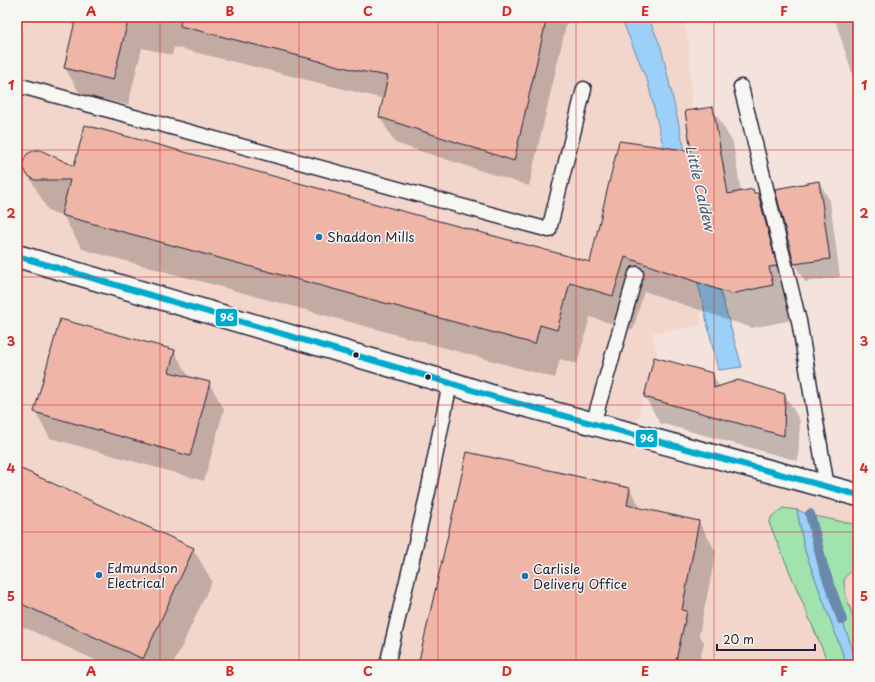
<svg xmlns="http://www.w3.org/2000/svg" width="875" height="682" viewBox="0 0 875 682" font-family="'Playpen Sans',sans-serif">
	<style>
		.built { fill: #f2d6cc }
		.green { fill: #a1e3ad; stroke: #628274 }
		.water { fill: #9bd0f9; stroke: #6b8aad }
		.shadow { fill: #0003 }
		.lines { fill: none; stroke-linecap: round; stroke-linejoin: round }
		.stream { stroke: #6b8aad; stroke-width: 10 }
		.building { fill: #efb6a7; stroke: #22223b }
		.lane-casing { stroke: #22223b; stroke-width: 17 }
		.secondary-casing { stroke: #22223b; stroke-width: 25 }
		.lane { stroke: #f6f6f2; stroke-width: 14 }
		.secondary { stroke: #f6f6f2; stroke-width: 22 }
		.bus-1-casing { stroke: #f6f6f2; stroke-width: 9 }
		.bus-1 { stroke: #00a9ce; stroke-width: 6 }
		.grid { fill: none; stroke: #d62828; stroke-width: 1; stroke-opacity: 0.55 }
		.poi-dot { fill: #1f6fb2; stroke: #f6f6f2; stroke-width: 1.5 }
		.bus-dot { fill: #22223b; stroke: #f6f6f2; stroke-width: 1.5 }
		.labels { text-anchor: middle; stroke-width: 3; stroke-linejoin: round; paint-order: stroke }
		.poi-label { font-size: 13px; fill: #22223b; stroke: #f6f6f2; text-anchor: start }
		.water-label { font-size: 14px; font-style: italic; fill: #465674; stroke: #f6f6f2 }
		.line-badge { stroke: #f6f6f2; stroke-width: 1.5 }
		.badge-label { font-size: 11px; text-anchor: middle; font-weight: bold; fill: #fff }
		.neatline { fill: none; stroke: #d62828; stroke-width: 1.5 }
		.grid-label { font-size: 13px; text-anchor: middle; font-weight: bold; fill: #d62828 }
	</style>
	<rect width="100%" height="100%" fill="#f4e3dc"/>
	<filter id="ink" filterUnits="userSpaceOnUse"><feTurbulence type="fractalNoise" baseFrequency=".025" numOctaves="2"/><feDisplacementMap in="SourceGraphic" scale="8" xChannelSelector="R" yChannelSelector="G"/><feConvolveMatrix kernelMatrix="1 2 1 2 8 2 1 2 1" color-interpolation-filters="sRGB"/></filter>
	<g filter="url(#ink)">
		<path class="built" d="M17,17H681L689,41L701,326L652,333L657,353L633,434L858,500V665H17Z"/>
		<g class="green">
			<path d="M783,508L797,510L805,551L847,665H829L769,523L772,516Z"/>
			<path d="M810,515L858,525V568C853,571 845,574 844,581C843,591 853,616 856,626L858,625V665L823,566Z"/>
		</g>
		<g class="water">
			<path d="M621,17H648L661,47L692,182L715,273L742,367L718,370L677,192L662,141L648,83Z"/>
			<path d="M797,510L810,515L823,566L858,665H847L805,551Z"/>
		</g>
		<g class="shadow">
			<path d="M77,17H568L529,186L395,143L380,117L384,99L174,47L172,55L142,48L128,105L80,94L65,68Z"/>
			<path d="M834,17H858V91Z"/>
			<path d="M713,109L733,143L741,192L752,190L755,194H758L778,228L792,320L752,328L644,291L633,330L590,317L577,364L560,359L555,378L82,249L62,214H56L48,210L28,175L75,167L591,263L692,152Z"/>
			<path d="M819,182L830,201L840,277L805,282L794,263Z"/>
			<path d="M60,320L174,351L189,377L209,383L224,409L204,481L50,438L35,412Z"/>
			<path d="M712,374L720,387L785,395L800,421L798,461L660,423L645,397Z"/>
			<path d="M858,432V453L856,450Z"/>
			<path d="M17,469L193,549L212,581L173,665H106L17,624Z"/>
			<path d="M630,489L642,510L699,522L716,552L699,635L704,642L699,665H419Z"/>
		</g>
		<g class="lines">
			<path class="stream" d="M810,514L823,566L842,620"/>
		</g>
		<g class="building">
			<path d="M76,17H129L113,80L64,68Z"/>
			<path d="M181,17H547L514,161L379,117L388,76L359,71L180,26Z"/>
			<path d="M713,107L728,194L753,189L754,193H758L777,266L769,267L773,285L731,294L625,257L613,296L570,283L557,330L540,325L535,344L61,215L70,180H35L27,175L23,166V162L27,154L35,150H40L74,166L85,125L590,262L619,141L691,151L685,111Z"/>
			<path d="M819,181L830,259L794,264L775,189Z"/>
			<path d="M60,319L175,350L169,372L210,382L190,456L34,412Z"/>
			<path d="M654,357L713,373L714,388L738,380L785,394L784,436L644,397Z"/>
			<path d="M467,452L630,488L627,505L699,521L682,610L687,611L675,665H418Z"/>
			<path d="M17,467L194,548L143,659L17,602Z"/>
		</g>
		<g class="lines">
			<g class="lane-casing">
				<g id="lane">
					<path d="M17,85L549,230L584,89"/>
					<path d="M741,87L799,321L827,487"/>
					<path d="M593,424L636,274"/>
					<path d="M387,665L428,492L450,383"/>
				</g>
			</g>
			<g class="secondary-casing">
				<path id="secondary" d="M17,256L450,383L494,397L858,495"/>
			</g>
			<use href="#lane" class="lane"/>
			<use href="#secondary" class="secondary"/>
			<g class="bus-1-casing">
				<path id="bus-1" d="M17,256L450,383L494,397L858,495"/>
			</g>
			<use href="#bus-1" class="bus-1"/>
		</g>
	</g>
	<path class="grid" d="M160,17V665M299,17V665M438,17V665M576,17V665M714,17V665M17,150H858M17,277H858M17,405H858M17,532H858"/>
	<g class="poi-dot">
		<circle cx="319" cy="237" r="4"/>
		<circle cx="99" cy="575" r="4"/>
		<circle cx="525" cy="576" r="4"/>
	</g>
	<g class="bus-dot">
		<circle cx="356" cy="355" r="3.5"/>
		<circle cx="428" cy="377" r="3.5"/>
	</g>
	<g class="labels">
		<g class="poi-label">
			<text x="327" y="242">Shaddon Mills</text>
			<text x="107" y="573">Edmundson<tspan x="107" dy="15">Electrical</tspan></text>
			<text x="533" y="574">Carlisle<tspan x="533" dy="15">Delivery Office</tspan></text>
		</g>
		<g class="water-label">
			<text transform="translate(700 188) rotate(77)" y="5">Little Caldew</text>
		</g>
	</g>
	<g class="line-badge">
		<rect x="215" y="308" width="23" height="19" rx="4" fill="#00a9ce"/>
		<rect x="635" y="429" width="23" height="19" rx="4" fill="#00a9ce"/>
	</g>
	<g class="badge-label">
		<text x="227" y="321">96</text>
		<text x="647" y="442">96</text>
	</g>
	<rect width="875" height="682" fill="none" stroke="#f6f6f2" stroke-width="44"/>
	<path d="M717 644v6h98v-6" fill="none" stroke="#22223b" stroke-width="2"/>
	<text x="723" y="644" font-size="12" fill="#22223b" stroke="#f6f6f2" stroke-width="3" paint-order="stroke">20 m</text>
	<rect x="22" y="22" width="831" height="638" class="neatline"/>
	<g class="grid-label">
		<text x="91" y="16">A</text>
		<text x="230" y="16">B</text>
		<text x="368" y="16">C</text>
		<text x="507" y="16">D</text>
		<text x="645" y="16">E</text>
		<text x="784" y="16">F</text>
		<text x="11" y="90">1</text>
		<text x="864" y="90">1</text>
		<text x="11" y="218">2</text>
		<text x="864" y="218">2</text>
		<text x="11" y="346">3</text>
		<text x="864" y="346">3</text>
		<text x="11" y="473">4</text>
		<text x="864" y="473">4</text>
		<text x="11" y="601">5</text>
		<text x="864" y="601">5</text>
		<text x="91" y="676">A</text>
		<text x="230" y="676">B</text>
		<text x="368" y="676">C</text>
		<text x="507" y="676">D</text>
		<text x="645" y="676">E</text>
		<text x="784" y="676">F</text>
	</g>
</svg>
